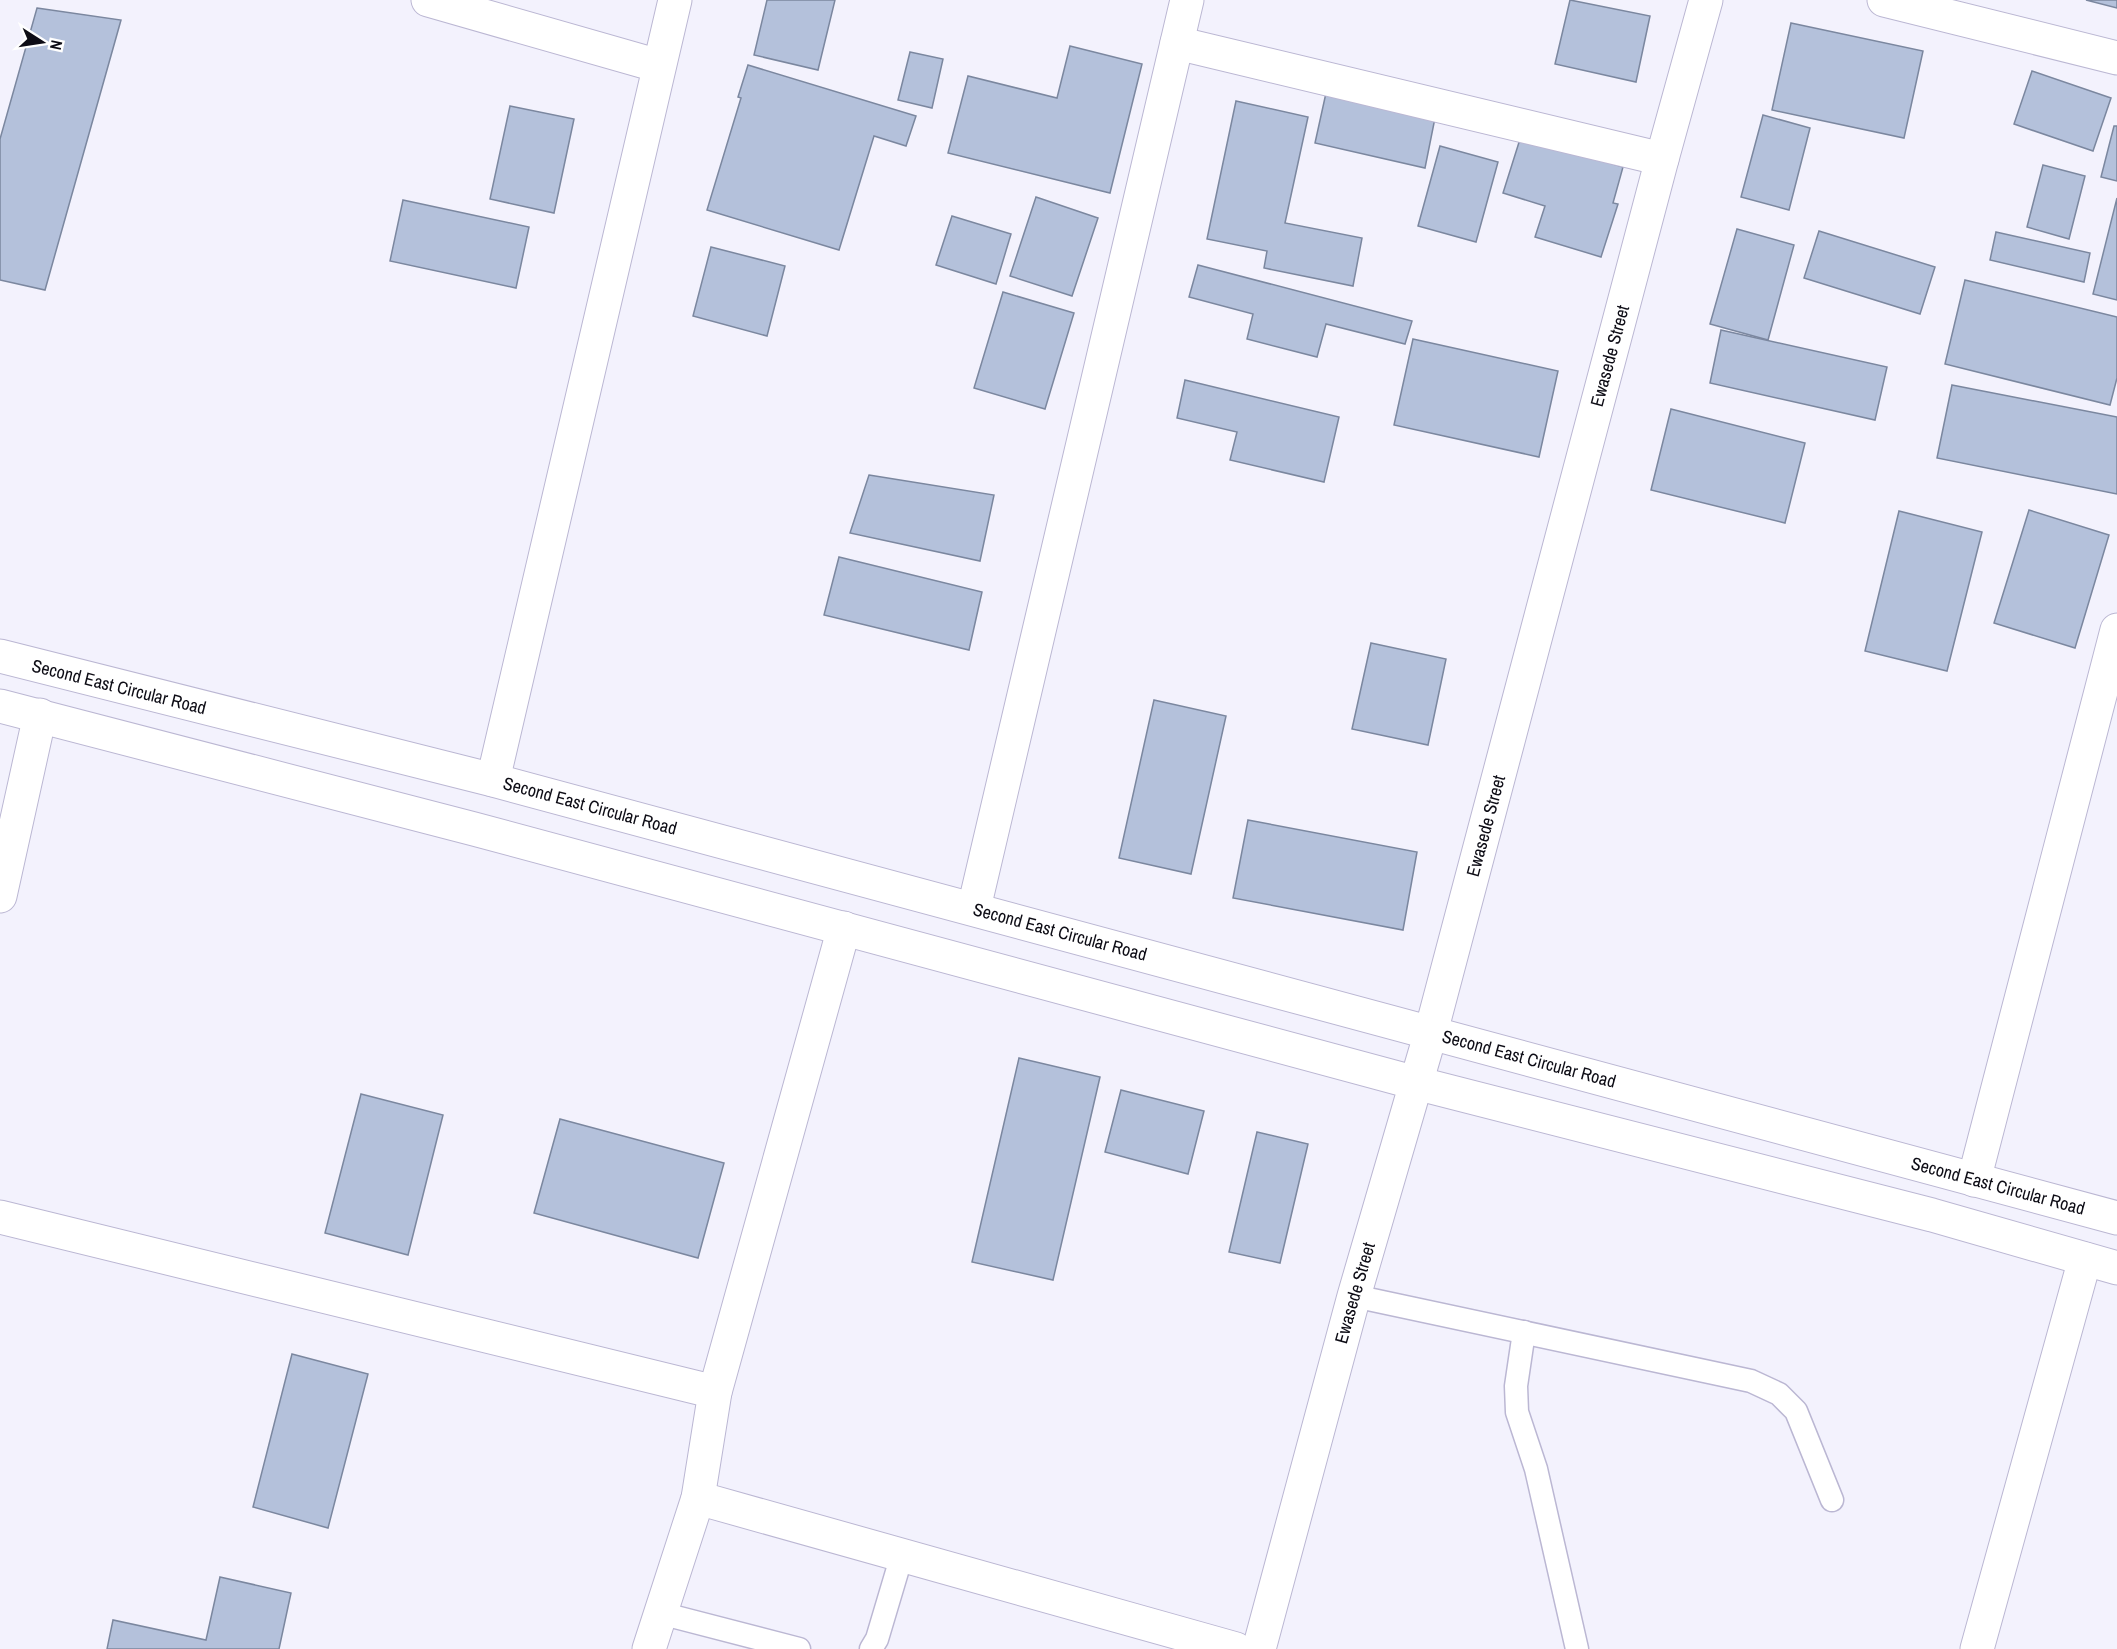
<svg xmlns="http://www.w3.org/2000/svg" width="2117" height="1649" viewBox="0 0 2117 1649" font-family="'Archivo Narrow',sans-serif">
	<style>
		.building { fill: #b4c1db; stroke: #7b879f; stroke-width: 1.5 }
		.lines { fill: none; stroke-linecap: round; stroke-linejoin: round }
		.service-casing { stroke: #bbb7d3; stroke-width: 25 }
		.minor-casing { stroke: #bbb7d3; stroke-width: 35 }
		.secondary-casing { stroke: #bbb7d3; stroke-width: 35 }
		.service { stroke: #fff; stroke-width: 22 }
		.minor { stroke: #fff; stroke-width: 33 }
		.secondary { stroke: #fff; stroke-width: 33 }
		.labels { text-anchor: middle; stroke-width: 6; stroke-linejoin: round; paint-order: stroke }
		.street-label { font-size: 18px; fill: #0d0c15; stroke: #fff }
	</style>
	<rect width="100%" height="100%" fill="#f3f2fd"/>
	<g class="building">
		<path d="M767,0H835L818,70L754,55Z"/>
		<path d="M1570,0L1650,16L1636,82L1555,64Z"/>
		<path d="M2086,0H2117V8Z"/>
		<path d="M37,8L121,20L45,290L0,280V139Z"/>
		<path d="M1791,23L1923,51L1904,138L1772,110Z"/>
		<path d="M1070,46L1142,64L1110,193L948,153L968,76L1057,98Z"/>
		<path d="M910,52L943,59L932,108L898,100Z"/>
		<path d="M748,65L916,116L906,146L874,136L839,250L707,210L741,98L738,97Z"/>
		<path d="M2032,71L2111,98L2093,151L2014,124Z"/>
		<path d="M1326,93L1435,118L1425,168L1315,143Z"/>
		<path d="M1236,101L1308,117L1285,223L1362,238L1353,286L1264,268L1267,251L1207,239Z"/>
		<path d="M510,106L574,119L554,213L490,199Z"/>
		<path d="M1763,115L1810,128L1789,210L1741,197Z"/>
		<path d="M2114,126H2117V181L2101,177Z"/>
		<path d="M1521,136L1623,167L1613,203L1618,204L1601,257L1535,237L1545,206L1503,193Z"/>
		<path d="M1440,146L1498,162L1476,242L1418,226Z"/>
		<path d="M2043,165L2085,176L2069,239L2027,227Z"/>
		<path d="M1036,197L1098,218L1072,296L1010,276Z"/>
		<path d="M2117,198V300L2093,294Z"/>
		<path d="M403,200L529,227L516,288L390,261Z"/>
		<path d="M952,216L1011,234L996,284L936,265Z"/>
		<path d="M1737,229L1794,245L1768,340L1710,324Z"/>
		<path d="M1819,231L1935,267L1920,314L1804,278Z"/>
		<path d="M1996,232L2090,253L2084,282L1990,260Z"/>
		<path d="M711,247L785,266L767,336L693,316Z"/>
		<path d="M1198,265L1412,321L1405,344L1326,324L1317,357L1247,339L1253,314L1189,297Z"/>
		<path d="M1965,280L2117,317V378L2110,405L1945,364Z"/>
		<path d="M1003,292L1074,313L1045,409L974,388Z"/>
		<path d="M1721,330L1887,367L1875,420L1710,383Z"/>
		<path d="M1413,339L1558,371L1539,457L1394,425Z"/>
		<path d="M1185,380L1339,417L1324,482L1230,460L1237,432L1177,418Z"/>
		<path d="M1952,385L2117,417V494L1937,458Z"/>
		<path d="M1671,409L1805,443L1785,523L1651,490Z"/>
		<path d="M869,475L994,495L980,561L850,533Z"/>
		<path d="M2029,510L2109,535L2075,648L1994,623Z"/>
		<path d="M1899,511L1982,532L1947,671L1865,651Z"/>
		<path d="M839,557L982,592L969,650L824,615Z"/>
		<path d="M1371,643L1446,659L1428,745L1352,729Z"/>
		<path d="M1154,700L1226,716L1191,874L1119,858Z"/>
		<path d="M1248,820L1417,852L1403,930L1233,898Z"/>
		<path d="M1019,1058L1100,1077L1053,1280L972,1262Z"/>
		<path d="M1121,1090L1204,1111L1188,1174L1105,1152Z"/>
		<path d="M361,1094L443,1115L408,1255L325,1233Z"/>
		<path d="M560,1119L724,1163L698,1258L534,1213Z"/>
		<path d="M1257,1132L1308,1144L1280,1263L1229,1252Z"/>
		<path d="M292,1354L368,1374L328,1528L253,1507Z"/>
		<path d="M220,1577L291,1593L279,1649H107L113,1620L206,1640Z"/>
	</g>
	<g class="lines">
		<g class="service-casing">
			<g id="service">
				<path d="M1354,1296L1751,1381L1779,1394L1796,1411L1832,1500"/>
				<path d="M1524,1332L1516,1386L1517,1412L1536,1469L1577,1649"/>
				<path d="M660,1613L799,1649"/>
				<path d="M871,1649L877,1639L902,1555"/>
			</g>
		</g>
		<g class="minor-casing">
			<g id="minor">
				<path d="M428,0L659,66"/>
				<path d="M1884,0L2117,58"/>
				<path d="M1177,43L1662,159"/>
				<path d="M493,780L675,0"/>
				<path d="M0,896L40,715"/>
				<path d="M974,908L1187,0"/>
				<path d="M1974,1180L2117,630"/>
				<path d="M0,1217L715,1392"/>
				<path d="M698,1498L1236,1649"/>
				<path d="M649,1649L698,1498L715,1392L844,928"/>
				<path d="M1259,1649L1354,1296L1431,1032L1662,159L1706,0"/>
				<path d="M1977,1649L2085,1259"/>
			</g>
		</g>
		<g class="secondary-casing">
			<g id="secondary">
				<path d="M0,656L493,780L2117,1218"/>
				<path d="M0,706L474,829L1416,1083L1932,1215L2117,1268"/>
			</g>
		</g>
		<use href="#service" class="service"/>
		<use href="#minor" class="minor"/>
		<use href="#secondary" class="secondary"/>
	</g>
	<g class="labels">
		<g class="street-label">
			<text transform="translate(1610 356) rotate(-75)" y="6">Ewasede Street</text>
			<text transform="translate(119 687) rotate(14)" y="6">Second East Circular Road</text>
			<text transform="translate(590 806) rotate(15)" y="6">Second East Circular Road</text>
			<text transform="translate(1486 826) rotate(-75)" y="6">Ewasede Street</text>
			<text transform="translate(1060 932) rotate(15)" y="6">Second East Circular Road</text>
			<text transform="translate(1529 1059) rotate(15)" y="6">Second East Circular Road</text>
			<text transform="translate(1998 1186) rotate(15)" y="6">Second East Circular Road</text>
			<text transform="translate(1355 1293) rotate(-74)" y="6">Ewasede Street</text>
		</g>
	</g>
	<g transform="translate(42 42) rotate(102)" stroke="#ffffff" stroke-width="4.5" paint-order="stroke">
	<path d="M0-4.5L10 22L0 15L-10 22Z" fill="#0d0c15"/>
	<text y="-9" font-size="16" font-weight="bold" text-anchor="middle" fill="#0d0c15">N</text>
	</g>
</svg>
